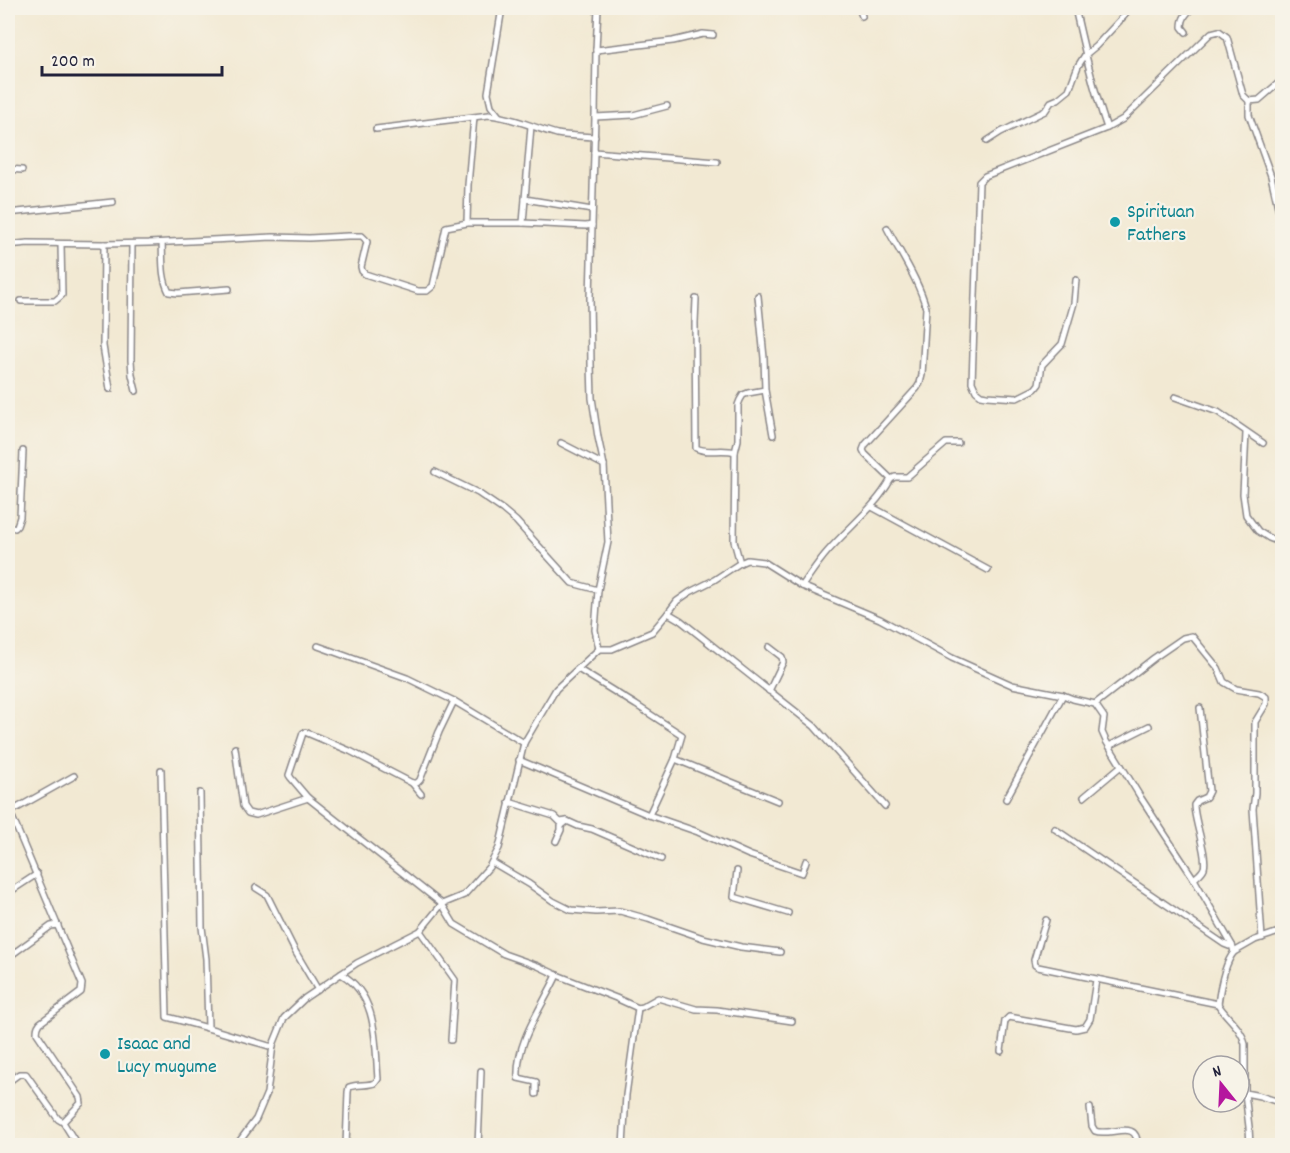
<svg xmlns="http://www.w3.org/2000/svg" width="1290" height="1153" viewBox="0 0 1290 1153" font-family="Dekko,sans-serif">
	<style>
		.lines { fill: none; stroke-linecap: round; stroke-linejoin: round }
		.minor-casing { stroke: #8a8687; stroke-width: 8 }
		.minor { stroke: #fff; stroke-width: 5 }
		.culture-dot { fill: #0f9aa8; stroke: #f7f3e8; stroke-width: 2 }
		.labels { text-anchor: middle; stroke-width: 4.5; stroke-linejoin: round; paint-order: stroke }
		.culture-label { font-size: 20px; fill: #0d838f; stroke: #f7f3e8; text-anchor: start }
	</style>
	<rect width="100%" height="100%" fill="#f7f3e8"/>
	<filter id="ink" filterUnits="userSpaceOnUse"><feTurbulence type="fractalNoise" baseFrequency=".0167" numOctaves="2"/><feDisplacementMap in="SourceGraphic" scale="12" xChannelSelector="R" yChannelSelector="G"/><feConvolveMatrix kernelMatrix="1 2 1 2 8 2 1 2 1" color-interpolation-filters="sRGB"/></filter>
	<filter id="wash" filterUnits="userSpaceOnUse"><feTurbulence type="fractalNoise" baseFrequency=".008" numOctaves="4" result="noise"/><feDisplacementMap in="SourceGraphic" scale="24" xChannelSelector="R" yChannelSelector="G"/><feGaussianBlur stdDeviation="1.35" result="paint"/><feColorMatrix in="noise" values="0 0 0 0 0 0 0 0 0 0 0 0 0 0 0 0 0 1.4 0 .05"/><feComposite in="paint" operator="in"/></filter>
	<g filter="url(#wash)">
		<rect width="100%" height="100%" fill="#f2e9d3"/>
	</g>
	<g filter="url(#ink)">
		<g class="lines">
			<g class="minor-casing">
				<g id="minor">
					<path d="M598,8L596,50L595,117L590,298L591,364L592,398L598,437L604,465L608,542L598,590L595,630L599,649"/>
					<path d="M859,8L862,16"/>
					<path d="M1075,8C1084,48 1093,88 1107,128"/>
					<path d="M1186,32L1182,27C1182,18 1186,14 1192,8"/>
					<path d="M596,50L673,41L703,34L713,35"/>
					<path d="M1249,101V115L1271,176L1282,225"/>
					<path d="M499,116L491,106L488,93L502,8"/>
					<path d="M595,117L633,115L667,106"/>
					<path d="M531,126L525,199L592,210"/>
					<path d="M376,129L489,115C513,117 534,128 557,134C569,136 582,136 595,137"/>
					<path d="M987,141L1001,132L1045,111L1051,102L1058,99L1069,90L1078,66L1085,55L1096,46L1124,16L1129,8"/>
					<path d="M594,152L717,162"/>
					<path d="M8,169L22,170"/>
					<path d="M8,213L113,202"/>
					<path d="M467,223H523L586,226L592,225"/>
					<path d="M523,223L525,199"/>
					<path d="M162,243C163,259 161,277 169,292L178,293L229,289"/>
					<path d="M104,244L103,346L110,389"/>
					<path d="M132,244L131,360L132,375L136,391"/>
					<path d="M8,245L28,243L104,244L149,243L273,237L309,238L348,236H362L365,239L367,242L361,267L362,271L365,274L418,291H427L433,286L446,227L467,223L468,185L474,117"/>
					<path d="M1076,280L1074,303L1062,344L1042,365L1039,384L1035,389L1017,398L987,396L981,395L976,391L972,382L979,182L985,176L1107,128L1123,119L1211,33L1219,31L1227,37L1243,95L1249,101L1259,100L1282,80"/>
					<path d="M696,299L695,323L696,448C707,454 722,448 735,452"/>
					<path d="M21,301H55L62,295L61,244"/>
					<path d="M765,390L773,435"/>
					<path d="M1175,397L1218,412L1263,443"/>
					<path d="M1246,433L1243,494L1246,515L1258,531L1269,538L1282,543"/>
					<path d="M561,443L604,465"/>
					<path d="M435,472L478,493L503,510L516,521L572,583L598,590"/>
					<path d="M891,479L895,477H907L946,443H958"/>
					<path d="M872,507L988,570"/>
					<path d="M8,526L15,528L17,526L20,517L23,451"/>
					<path d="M740,563L734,541L735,452L738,440V405L740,400L743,395L748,393L765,390L764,358L758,296"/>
					<path d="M802,586C810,575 818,562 828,551C849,527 875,508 891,479L865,454L863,450L865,445L917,388L920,383L922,375L926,308C919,281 900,253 887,228"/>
					<path d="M668,613L677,601L690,592L714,580L740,563L747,560L764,562L802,586L880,619L952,658L1012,685L1063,695L1073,699L1095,704L1104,717L1102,732L1106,741L1141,798L1194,879L1232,945L1234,952C1224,964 1220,989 1218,1004C1226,1018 1241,1026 1245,1044V1093L1249,1127L1250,1146"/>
					<path d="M318,646L407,678L454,701L524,743"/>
					<path d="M769,647L782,657L783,662L769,691"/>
					<path d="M578,669L636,705L682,735L675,759L649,815"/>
					<path d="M454,701L439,732L420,780L417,783H412L350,751L305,732L303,733L289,775L291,778L308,798L442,904L454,924L504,954L538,966L557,975L616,998L638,1008L642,1007L658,998L696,1009L717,1010L792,1021"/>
					<path d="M1095,704L1154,658L1183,638L1192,636L1218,668L1224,682L1236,689L1259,693L1266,697V704L1255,722V793L1253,809L1262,938"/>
					<path d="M1109,746L1149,726"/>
					<path d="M235,748L243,806L248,813L256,815L308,798"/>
					<path d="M675,759L778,801"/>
					<path d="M519,760L649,815L698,832L749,855L802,873L806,861"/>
					<path d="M161,770L167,1017C203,1026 237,1037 273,1047"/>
					<path d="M74,776L10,812L82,984L81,992L40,1023C37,1027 37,1029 37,1033L80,1097L81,1103L63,1122L78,1146"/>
					<path d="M412,783L421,794"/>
					<path d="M200,793L202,927L206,959L208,1027"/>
					<path d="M1084,797L1121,766"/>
					<path d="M1006,799L1063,695"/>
					<path d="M509,802L554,816L560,822L567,821L561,826V830L556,841"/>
					<path d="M567,821L578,826L592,829L661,859"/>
					<path d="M1055,829L1224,944L1229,946L1232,945"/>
					<path d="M492,862L529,884L553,901L571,910L596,912L620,911L648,919L703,938L741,947L780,952"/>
					<path d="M737,871L734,897L788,913"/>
					<path d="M1194,879C1197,876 1202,873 1204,868C1208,856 1194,821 1194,805L1197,801L1206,797L1209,791L1200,708"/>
					<path d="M256,888L267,895L295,951L318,990"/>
					<path d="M8,893L37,874"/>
					<path d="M1046,920L1034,960L1035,965L1038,967L1218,1004"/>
					<path d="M420,931L455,980L451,1040"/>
					<path d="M1234,952L1255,940L1282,931"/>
					<path d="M14,953L51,926L58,925"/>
					<path d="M341,974C378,995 375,1042 378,1079L375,1083C367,1086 358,1084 349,1087L348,1092L346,1146"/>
					<path d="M1001,1051L1005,1021L1009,1017L1076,1029L1085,1027L1090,1019L1096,980"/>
					<path d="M8,1082L19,1074H26L58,1119L63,1122"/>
					<path d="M1245,1093L1260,1096L1282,1103"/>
					<path d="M536,1094V1082L518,1078C516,1040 542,1008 557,975"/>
					<path d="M1090,1108L1092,1126L1095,1131C1110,1137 1139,1118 1137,1146"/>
					<path d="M236,1146L256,1119L267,1093L273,1045L284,1018L305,998L357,963L420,931L442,904L464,895L489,867L499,848L524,743L556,689L599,649H612L652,632L668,613L680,620L814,726L885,806"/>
					<path d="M478,1146L481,1071"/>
					<path d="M623,1146L626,1095L638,1008"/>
				</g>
			</g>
			<use href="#minor" class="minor"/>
		</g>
	</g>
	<g class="culture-dot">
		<circle cx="1115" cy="222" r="6"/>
		<circle cx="105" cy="1054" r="6"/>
	</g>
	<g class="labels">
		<g class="culture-label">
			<text x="1127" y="217">Spirituan<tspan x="1127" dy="23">Fathers</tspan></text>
			<text x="117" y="1049">Isaac and<tspan x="117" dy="23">Lucy mugume</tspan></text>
		</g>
	</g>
	<rect width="1290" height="1153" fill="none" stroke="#f7f3e8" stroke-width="30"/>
	<g transform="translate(1221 1084) rotate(342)"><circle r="28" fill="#f7f3e8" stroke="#a29fa3" stroke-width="1.5"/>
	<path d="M0-4.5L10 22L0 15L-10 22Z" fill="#b5179e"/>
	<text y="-9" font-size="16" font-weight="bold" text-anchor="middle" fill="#22223b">N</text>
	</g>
	<path d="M42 66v9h180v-9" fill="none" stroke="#22223b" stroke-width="3"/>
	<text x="51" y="66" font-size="18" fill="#22223b" stroke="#f7f3e8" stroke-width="4.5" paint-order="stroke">200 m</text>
</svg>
